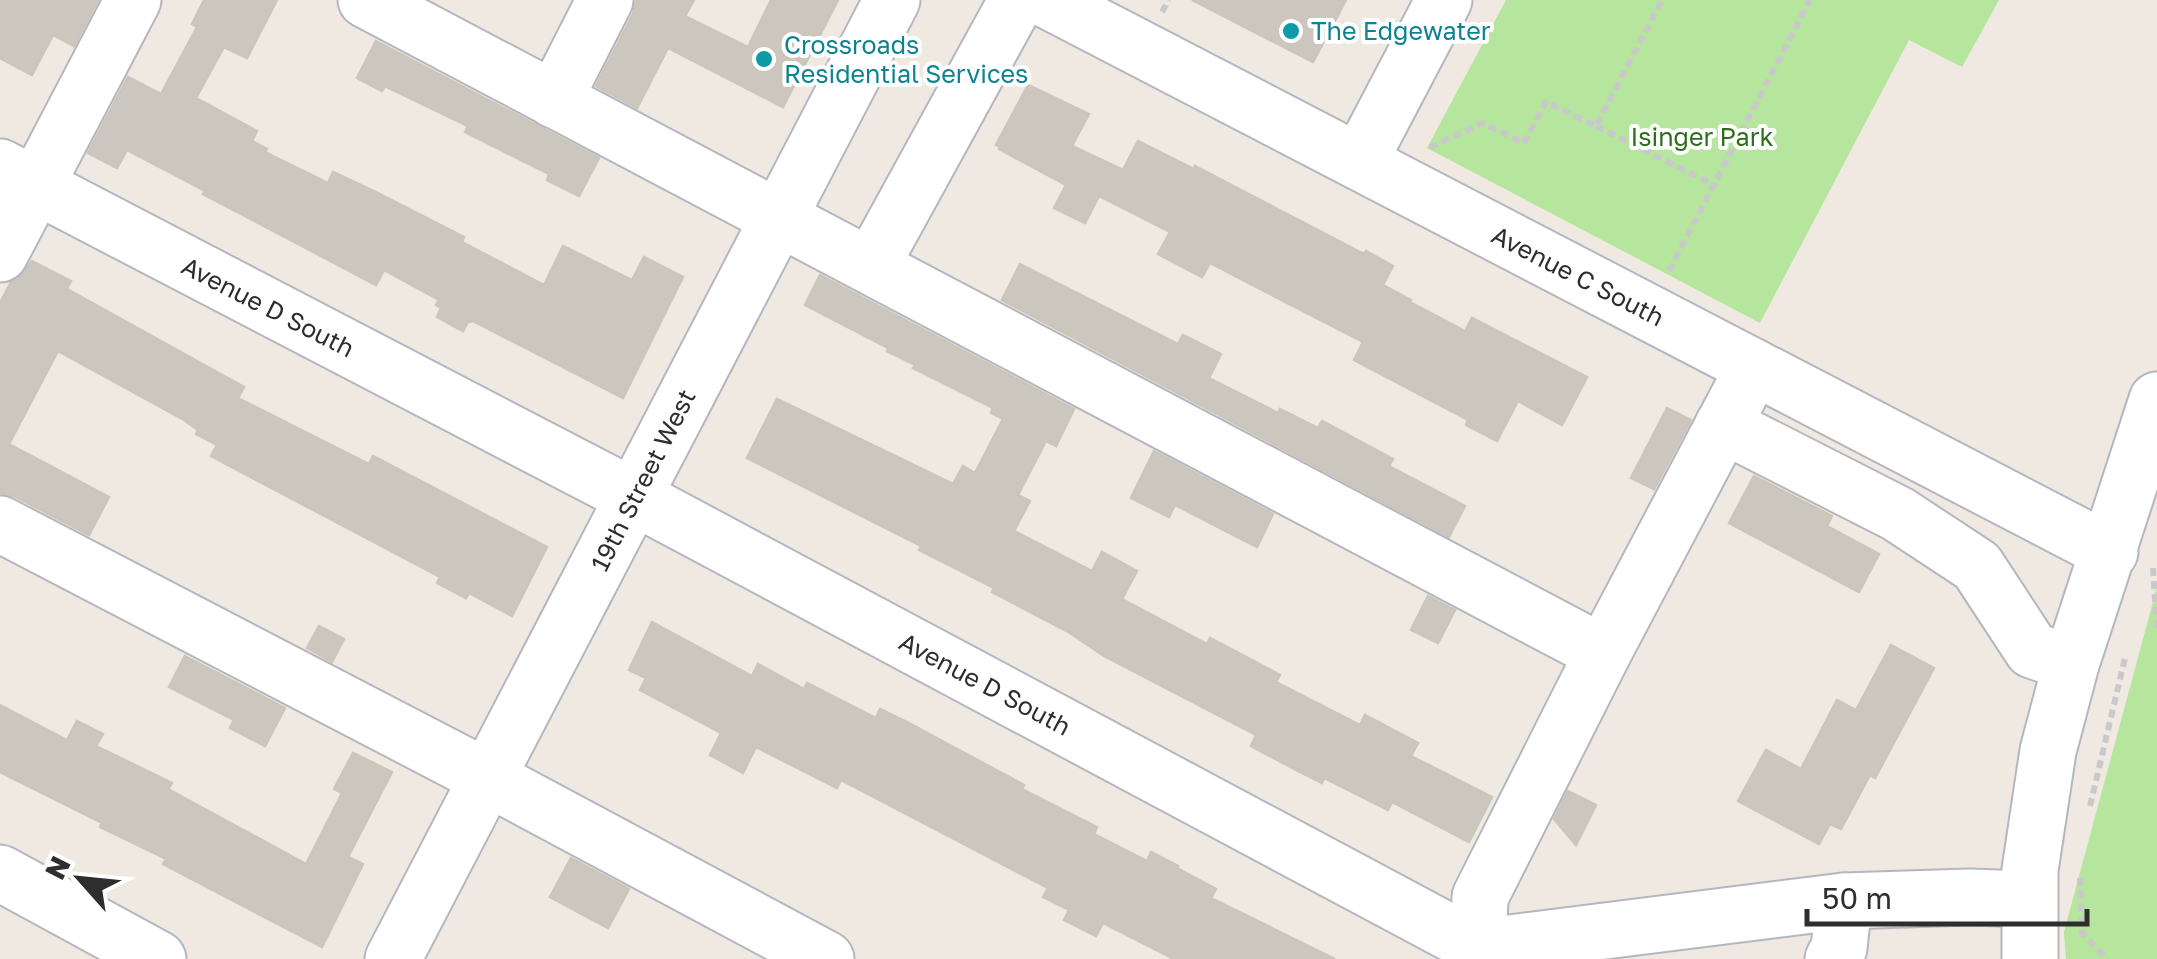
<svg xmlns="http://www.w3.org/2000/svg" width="2157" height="959" viewBox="0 0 2157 959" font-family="'Golos Text',sans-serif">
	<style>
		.green { fill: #b6e59e }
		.building { fill: #cbc7bf; stroke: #cbc5ba; stroke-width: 2.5 }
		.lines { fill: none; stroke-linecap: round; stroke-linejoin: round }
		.minor-casing { stroke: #b4b7c1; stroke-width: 59 }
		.path { stroke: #c9c9c9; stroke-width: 6; stroke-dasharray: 8 5; stroke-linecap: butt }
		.minor { stroke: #fff; stroke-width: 55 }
		.culture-dot { fill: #0f9aa8; stroke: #fff; stroke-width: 4 }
		.labels { text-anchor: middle; stroke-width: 8; stroke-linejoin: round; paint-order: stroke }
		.culture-label { font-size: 25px; fill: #0d838f; stroke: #fff; text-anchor: start }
		.park-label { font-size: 25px; fill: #2c6e1b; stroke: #fff }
		.street-label { font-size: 25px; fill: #2e2e2e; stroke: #fff }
	</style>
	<rect width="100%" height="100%" fill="#efe9e1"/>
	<g class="green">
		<path d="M1506,0H1999L1962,67L1909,40L1760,323L1427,148Z"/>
		<path d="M2157,587V959H2066L2064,932Z"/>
	</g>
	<g class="building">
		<path d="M0,0H98L74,46L53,35L32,75L0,58Z"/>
		<path d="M204,0H277L247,58L224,47L196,98L257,131L252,141L267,149L265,152L328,183L333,172L374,191L464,237L462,242L544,285L563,246L632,280L644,257L683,277L623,398L473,321L468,322L463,331L437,317L441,308L436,305L439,300L384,270L376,285L203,194L205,191L127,150L117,168L88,153L128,77L161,94L197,27L192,24Z"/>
		<path d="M636,0H694L685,16L748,47L771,0H838L783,107L668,48L637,108L596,86L633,14Z"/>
		<path d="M1192,0H1346L1313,62Z"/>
		<path d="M376,41L599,158L579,196L547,180L549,174L465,132L468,126L385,86L382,91L357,78Z"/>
		<path d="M1028,85L1089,114L1072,146L1123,170L1138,141L1194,169L1195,166L1364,254L1366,251L1393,266L1383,285L1411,300L1410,302L1465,331L1472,318L1587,377L1562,425L1518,401L1497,441L1466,425L1468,420L1354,360L1363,342L1210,263L1202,277L1158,254L1170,232L1099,196L1085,223L1054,208L1066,185L999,149L1000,147L996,145Z"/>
		<path d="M32,261L71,281L67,289L244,387L238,398L369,464L373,456L547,547L512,616L469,593L466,598L437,583L440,577L211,456L217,445L196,434L198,430L184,420L58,351L9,444L109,497L89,535L14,496L0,493V303L11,282L17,280Z"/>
		<path d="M1020,264L1178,344L1183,335L1221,354L1209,378L1278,413L1280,409L1318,428L1322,421L1393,459L1389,466L1465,506L1449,537L1002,300Z"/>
		<path d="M820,275L1074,409L1056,446L1046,441L1018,495L1030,501L1014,531L1092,571L1102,552L1137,571L1122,599L1207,644L1210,638L1280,675L1276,682L1360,725L1365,715L1418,743L1411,756L1492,797L1469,842L1392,802L1388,810L1324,778L1322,783L1294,769L1251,746L1256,735L1104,656L1070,633L992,592L994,588L919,550L921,546L747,458L777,399L953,484L963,466L975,473L1003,419L991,413L993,408L913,368L915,365L887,351L888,348L805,305Z"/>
		<path d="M1667,408L1691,420L1654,489L1631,478Z"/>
		<path d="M1154,451L1273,514L1257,547L1175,505L1169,517L1131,498Z"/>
		<path d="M1754,476L1832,516L1827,526L1879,554L1859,592L1729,523Z"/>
		<path d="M1428,596L1455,610L1438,643L1411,630Z"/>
		<path d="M652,622L752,676L758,664L804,689L807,683L876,718L880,709L907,722L1024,785L1022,789L1097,827L1094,834L1147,861L1151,852L1178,866L1177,868L1216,889L1211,898L1335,959H1174L1103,923L1096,936L1064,920L1069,910L1043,897L1048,888L841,780L837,788L756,747L743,773L710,755L721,733L640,690L646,678L629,670Z"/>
		<path d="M319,626L344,639L332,662L307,648Z"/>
		<path d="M1891,645L1934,668L1875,778L1870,775L1841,829L1830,824L1819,844L1738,801L1766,750L1801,769L1837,700L1856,710Z"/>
		<path d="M185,656L285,708L265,746L230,728L234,720L169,687Z"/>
		<path d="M0,705L67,740L77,721L103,734L96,746L172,783L168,789L306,864L342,793L334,789L353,753L392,772L348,857L363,864L322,947L163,864L166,859L100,827L102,823L0,772Z"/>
		<path d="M1568,791L1596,805L1576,845L1554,819Z"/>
		<path d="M571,858L629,889L608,928L550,897Z"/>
	</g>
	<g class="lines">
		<g class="minor-casing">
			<g id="minor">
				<path d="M366,0L1603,653"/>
				<path d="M1047,0L2110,552"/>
				<path d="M554,100L605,0"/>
				<path d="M1359,162L1444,0"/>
				<path d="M0,167L634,497L1477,947L1844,901L1969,897L2029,899"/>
				<path d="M0,254L133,0"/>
				<path d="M871,266L1017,0"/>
				<path d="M1723,425L1898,514L1977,566L2032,650L2071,664"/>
				<path d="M0,524L488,778L826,959"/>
				<path d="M0,873L158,959"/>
				<path d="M393,959L892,0"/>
				<path d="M1478,959L1480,897L1603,653L1754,367"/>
				<path d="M1833,959L1839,948L1844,901"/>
				<path d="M2030,959V870L2048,751L2071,664L2157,400"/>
			</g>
		</g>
		<g class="path">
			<path d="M1162,12L1169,0"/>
			<path d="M1596,126L1716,186"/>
			<path d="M1430,147L1482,123L1524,143L1546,102L1596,126L1662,0"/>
			<path d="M1669,271L1810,0"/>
			<path d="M2153,568L2157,631"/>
			<path d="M2090,806L2125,658"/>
			<path d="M2080,878L2082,933L2107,959"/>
		</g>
		<use href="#minor" class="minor"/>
	</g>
	<g class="culture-dot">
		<circle cx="1291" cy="31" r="10"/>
		<circle cx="764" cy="59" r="10"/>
	</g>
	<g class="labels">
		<g class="culture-label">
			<text x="1311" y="40">The Edgewater</text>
			<text x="784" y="54">Crossroads<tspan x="784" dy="29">Residential Services</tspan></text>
		</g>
		<g class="park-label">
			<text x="1702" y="146">Isinger Park</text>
		</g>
		<g class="street-label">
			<text transform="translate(1578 276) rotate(27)" y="9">Avenue C South</text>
			<text transform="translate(268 307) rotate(27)" y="9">Avenue D South</text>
			<text transform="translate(643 480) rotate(-63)" y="9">19th Street West</text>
			<text transform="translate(985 684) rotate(28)" y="9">Avenue D South</text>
		</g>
	</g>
	<g transform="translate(80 879) rotate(297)" stroke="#ffffff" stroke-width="8" paint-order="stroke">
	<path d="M0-8L18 38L0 25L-18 38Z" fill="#2e2e2e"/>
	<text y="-15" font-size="28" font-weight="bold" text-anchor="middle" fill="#2e2e2e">N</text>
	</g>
	<path d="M1807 909v15h280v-15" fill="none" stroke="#2e2e2e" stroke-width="5"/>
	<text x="1822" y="909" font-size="30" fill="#2e2e2e" stroke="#ffffff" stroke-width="8" paint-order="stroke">50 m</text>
</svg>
